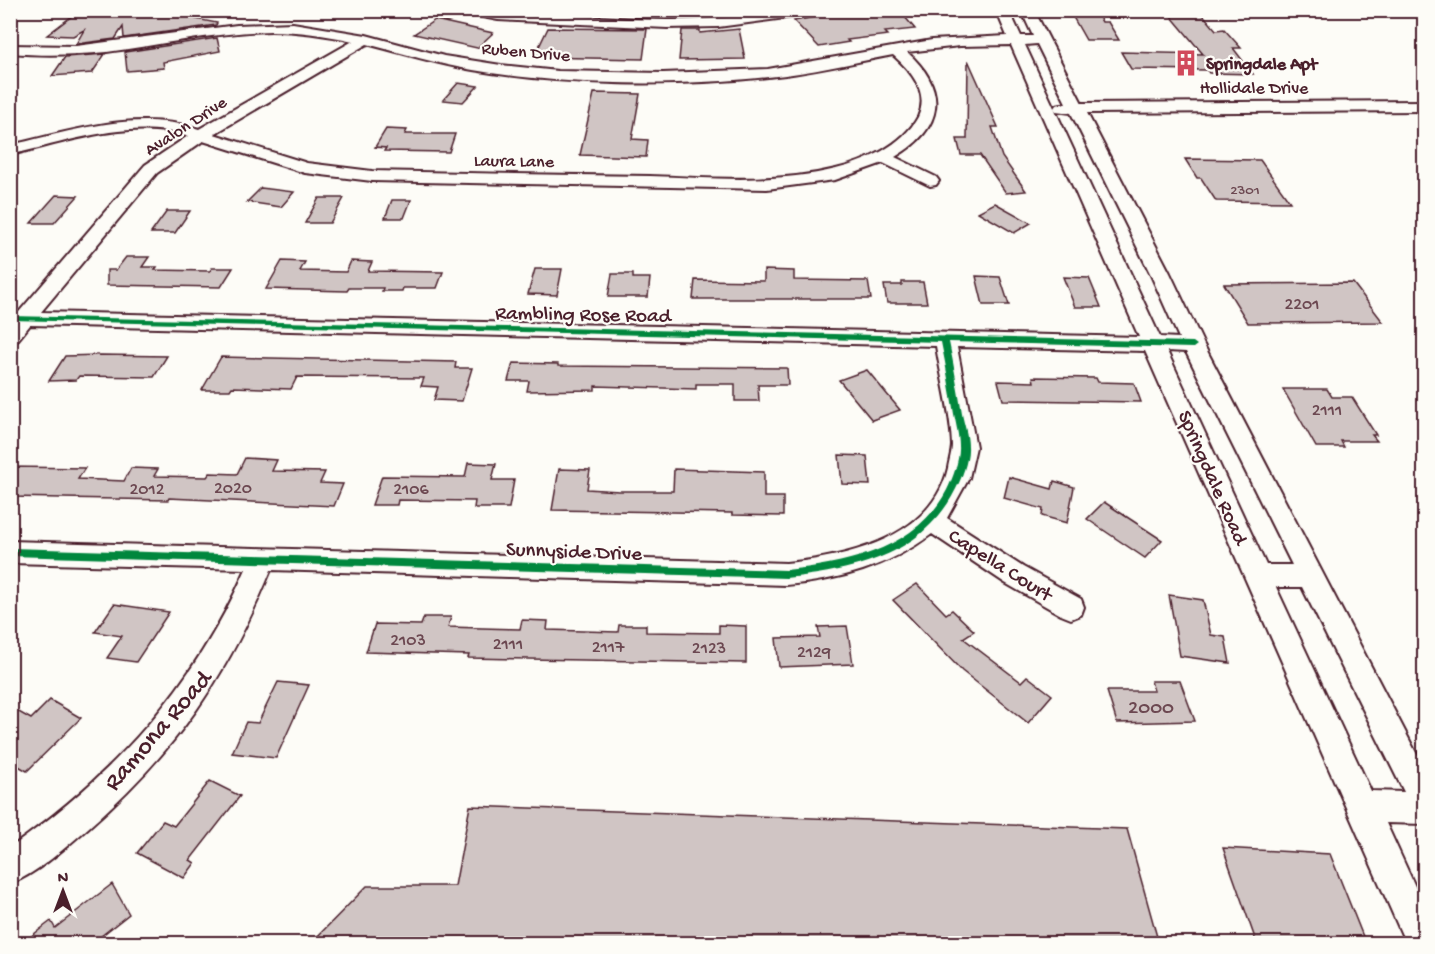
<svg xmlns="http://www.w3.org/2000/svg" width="1435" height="954" viewBox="0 0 1435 954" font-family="'Gochi Hand',sans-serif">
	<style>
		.building { fill: #d0c5c4; stroke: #4a1f2b; stroke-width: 1.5 }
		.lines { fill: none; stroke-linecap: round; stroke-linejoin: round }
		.minor-casing { stroke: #4a1f2b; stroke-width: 4 }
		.minor { fill: #fdfcf7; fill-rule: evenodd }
		.cycleway-casing { stroke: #fdfcf7; stroke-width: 4 }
		.cycleway { fill: #00873e; fill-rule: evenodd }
		.labels { text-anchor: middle; stroke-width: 4.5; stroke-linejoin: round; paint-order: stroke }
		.far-number-label { font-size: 15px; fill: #6c4851 }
		.far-street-label { font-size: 18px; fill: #4a1f2b; stroke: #fdfcf7 }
		.far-poi-label { font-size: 18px; font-weight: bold; fill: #4a1f2b; stroke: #fdfcf7; text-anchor: start }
		.number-label { font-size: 18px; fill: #6c4851 }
		.street-label { font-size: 21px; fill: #4a1f2b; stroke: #fdfcf7 }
		.near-number-label { font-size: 21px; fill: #6c4851 }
		.near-street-label { font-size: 26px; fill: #4a1f2b; stroke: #fdfcf7 }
	</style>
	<rect width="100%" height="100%" fill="#fdfcf7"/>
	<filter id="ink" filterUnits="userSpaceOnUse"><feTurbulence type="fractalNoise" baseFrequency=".0167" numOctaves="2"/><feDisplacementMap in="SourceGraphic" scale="12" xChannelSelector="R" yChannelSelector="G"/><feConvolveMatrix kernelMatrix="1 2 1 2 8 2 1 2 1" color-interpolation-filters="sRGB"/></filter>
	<g filter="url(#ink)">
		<g class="building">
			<path d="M80,10H197L196,19L217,23L216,25L124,38L123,27L115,39L76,44L84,30L73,36L47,35Z"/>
			<path d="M851,10H899L915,29L885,32L888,35L847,40L849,42L819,47L794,21Z"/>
			<path d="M1069,10H1095L1102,22H1108L1119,40H1086Z"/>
			<path d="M1166,10H1199L1216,30L1224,29L1241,48H1233L1253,74L1209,73L1207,70L1131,69L1121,52L1203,54Z"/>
			<path d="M435,20L493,33L477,48L414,34Z"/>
			<path d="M548,28L647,29L643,59L534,57Z"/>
			<path d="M739,29L745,59L679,60L682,30H700V33Z"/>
			<path d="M217,38L220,51L163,62L164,68L127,71L125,52Z"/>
			<path d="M105,54L92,73L52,76L65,57Z"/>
			<path d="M968,60L998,127H992L1002,157L1026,191L1006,193L980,155H961L957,139H967Z"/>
			<path d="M458,83L478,86L463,102L443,100Z"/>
			<path d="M594,93L640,94L632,139L648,140L646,157L580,155Z"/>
			<path d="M386,129L407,130L405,134H455L449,152L384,151L386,148L375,147Z"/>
			<path d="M1185,159L1260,160L1290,202L1216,201L1201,178H1197Z"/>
			<path d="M261,188L294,192L281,207L247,202Z"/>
			<path d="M56,195L78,196L54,223H31Z"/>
			<path d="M319,198H344L330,223H305Z"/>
			<path d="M392,200H411L404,218H385Z"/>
			<path d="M995,203L1031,223L1014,233L978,212Z"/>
			<path d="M167,211H190L175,233H151Z"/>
			<path d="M126,257H149L142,267H157L155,270L210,271L212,268H233L221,287L107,285V270H116Z"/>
			<path d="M282,261L305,262L300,271L346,272L351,261L372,262L368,271L443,272L437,288H403L402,291H382L383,288H349L347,291L266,289Z"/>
			<path d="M535,269H562L557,295L528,294Z"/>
			<path d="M764,270L794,271V280L868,281L871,299H693L695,280L764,281Z"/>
			<path d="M612,274H633V278H650L648,297H608Z"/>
			<path d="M976,276L1000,277L1009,305H983Z"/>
			<path d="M1063,277L1089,278L1101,307H1075Z"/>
			<path d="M902,282H923L927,303H887L884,285H902Z"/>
			<path d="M1353,283L1383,322L1248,323L1224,284Z"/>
			<path d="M100,355L167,356L154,377L79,376L76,380L49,381L65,356Z"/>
			<path d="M221,357L456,362L455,368H472L462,401L434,400L438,387L421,386L424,378L297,377L291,389L232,387L230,390H202Z"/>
			<path d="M513,363L558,364V366L787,368L788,385H758L759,401H735V384H696V389L595,386V390L527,391L529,381H508Z"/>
			<path d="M867,370L900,410L872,420L839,380Z"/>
			<path d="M1033,377L1096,378L1098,382L1134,383L1141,402L1003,400L998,381L1034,382Z"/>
			<path d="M1283,389H1327L1332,397H1352L1376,435H1372L1377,441H1341L1344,447H1316Z"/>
			<path d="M839,455L867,456L870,485L842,484Z"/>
			<path d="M245,458L277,460L272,471L325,472L320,483L343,484L334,506L169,498L168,500L10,497V467L85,468L78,479L124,481L131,468L158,469L154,476L207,477L210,473L237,474Z"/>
			<path d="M468,463L496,464L492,480H514L509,508H474L475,501L398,500L397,505H372L382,476L465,477Z"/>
			<path d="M559,469L590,470L587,489L619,491H673L674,469L764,472V497H783V516L732,515V513L552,510Z"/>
			<path d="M1009,477L1052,489L1054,481L1074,487L1067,523L1042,516L1043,509L1004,498Z"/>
			<path d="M1104,502L1162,540L1145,558L1087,519Z"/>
			<path d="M917,584L946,614L952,610L974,631L963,638L1021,682L1027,676L1052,695L1028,723L962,671L893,600Z"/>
			<path d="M1169,595L1203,600L1211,635L1225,637L1230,663L1180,656Z"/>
			<path d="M114,604L169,612L136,662L107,658L122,636L95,632Z"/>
			<path d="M424,617H451L448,627L520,629L522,620L548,621L547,630L618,632L619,625H646V632L719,633V625L746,626V663L468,658L469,655L366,652L375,624L421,625Z"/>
			<path d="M847,626L853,664L779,667L776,638L820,637L818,627Z"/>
			<path d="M1151,681H1180L1195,721L1117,723L1107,691H1154Z"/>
			<path d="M278,682L309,685L276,758L232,753L246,722L258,723Z"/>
			<path d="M50,700L81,718L27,771L10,761V707L31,719Z"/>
			<path d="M210,781L240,796L190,860L195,863L184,878L137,853L163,821L174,826Z"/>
			<path d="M470,806L1127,829L1159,944H310L367,886H455Z"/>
			<path d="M1223,848L1330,854L1366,944H1257Z"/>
			<path d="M112,884L129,914L91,944H21L51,921L55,928Z"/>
		</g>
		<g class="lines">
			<g class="minor-casing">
				<g id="minor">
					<path d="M461,10C529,10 598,19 667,20C719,21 770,10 822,10L816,14L718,27L667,28L498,20L462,13Z"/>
					<path d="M996,10H1009L1021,36H1033L1021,10H1034L1082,103L1424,101V111L1087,113L1170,273L1204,345L1424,768V824L1386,823L1424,906V944H1406L1145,351L957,347L976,447L969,478L947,518L1023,567L1081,599L1084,607L1081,615L1071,619L1061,615L1005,583L932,534C888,567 840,580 786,585L271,570C227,677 176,751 88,828C65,848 39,872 10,884V848C116,773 193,688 246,569L10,563V541L786,563C847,557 932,538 948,468C949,461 952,452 952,445C951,413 941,378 936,346L30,325L17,341L10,343V311L19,312L145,165L188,136C131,118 67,142 10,155V145C73,131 136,109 199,129L353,41C326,35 298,31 271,31C215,32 161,45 107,52C74,55 43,56 10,53V45L76,46L237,25L293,23L366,35L444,56L501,65L558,71L663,73L768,69L932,40L1007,36ZM367,44C402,53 437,64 473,70C565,86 675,87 768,77C810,73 851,63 893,55C910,70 930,92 918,117C903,145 865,162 836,169C775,184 711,178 650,176C557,175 465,173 372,171L307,163L214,134ZM1037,44L1066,103L1056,105L1054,108L1056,111L1071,113L1150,273L1179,338L1160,337L1025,45ZM1011,45L1139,337L41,312L157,173L203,141L305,173L372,181L767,189L835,180L883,163L930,186L936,185L939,181L936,177L895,157C944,129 949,89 907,52L960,46ZM1167,351L1186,352L1292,565H1266ZM1276,587H1302L1404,792L1371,791Z"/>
				</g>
			</g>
			<use href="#minor" class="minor"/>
			<g class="cycleway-casing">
				<path id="cycleway" d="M10,316L1193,342L1197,345L1193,348L949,342C954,366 958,390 962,414C964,424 968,435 968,446C969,459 962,478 956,489C923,555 854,571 786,578L10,556V548L786,570C847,564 916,549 947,490C953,478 960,459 959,446C959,436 956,424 954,414C950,390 946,366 941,342L10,320Z"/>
			</g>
			<use href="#cycleway" class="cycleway"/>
		</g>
	</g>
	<defs>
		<g id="building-bare" transform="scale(2.07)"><path d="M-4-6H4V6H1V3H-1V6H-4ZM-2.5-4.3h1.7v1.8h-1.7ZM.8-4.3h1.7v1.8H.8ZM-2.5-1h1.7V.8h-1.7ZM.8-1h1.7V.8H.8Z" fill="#d1495b" stroke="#fdfcf7" stroke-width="2.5" paint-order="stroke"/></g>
	</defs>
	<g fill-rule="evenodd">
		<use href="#building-bare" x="1186" y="63"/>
	</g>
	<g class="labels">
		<g class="far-number-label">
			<text x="1245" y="194">2301</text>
		</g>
		<g class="far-street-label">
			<text transform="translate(526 51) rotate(5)" y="6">Ruben Drive</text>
			<text x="1254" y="93">Hollidale Drive</text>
			<text transform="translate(185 125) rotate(-33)" y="6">Avalon Drive</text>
			<text transform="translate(514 160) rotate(1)" y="6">Laura Lane</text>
		</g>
		<g class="far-poi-label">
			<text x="1206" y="69">Springdale Apt</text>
		</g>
		<g class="number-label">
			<text x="1302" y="309">2201</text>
			<text x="1327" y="415">2111</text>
			<text x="233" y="493">2020</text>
			<text x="147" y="494">2012</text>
			<text x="411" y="494">2106</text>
			<text x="408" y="645">2103</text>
			<text x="508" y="649">2111</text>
			<text x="608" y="652">2117</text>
			<text x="709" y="653">2123</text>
			<text x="814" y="657">2129</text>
		</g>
		<g class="street-label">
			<text transform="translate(583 313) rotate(1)" y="7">Rambling Rose Road</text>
			<text transform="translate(1214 477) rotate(66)" y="7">Springdale Road</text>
			<text transform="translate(574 550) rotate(2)" y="7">Sunnyside Drive</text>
			<text transform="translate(1001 564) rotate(32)" y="7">Capella Court</text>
		</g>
		<g class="near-number-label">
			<text x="1151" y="713">2000</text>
		</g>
		<g class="near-street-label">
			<text transform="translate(156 729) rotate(-49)" y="9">Ramona Road</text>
		</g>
	</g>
	<rect width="1435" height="954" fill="none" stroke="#fdfcf7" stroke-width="36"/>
	<rect x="18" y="18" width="1399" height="918" fill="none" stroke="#4a1f2b" stroke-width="2" filter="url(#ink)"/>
	<g transform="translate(63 891)" stroke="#fdfcf7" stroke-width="4.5" paint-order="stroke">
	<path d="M0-4.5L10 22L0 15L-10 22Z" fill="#4a1f2b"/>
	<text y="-9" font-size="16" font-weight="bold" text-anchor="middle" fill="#4a1f2b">N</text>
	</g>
</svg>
